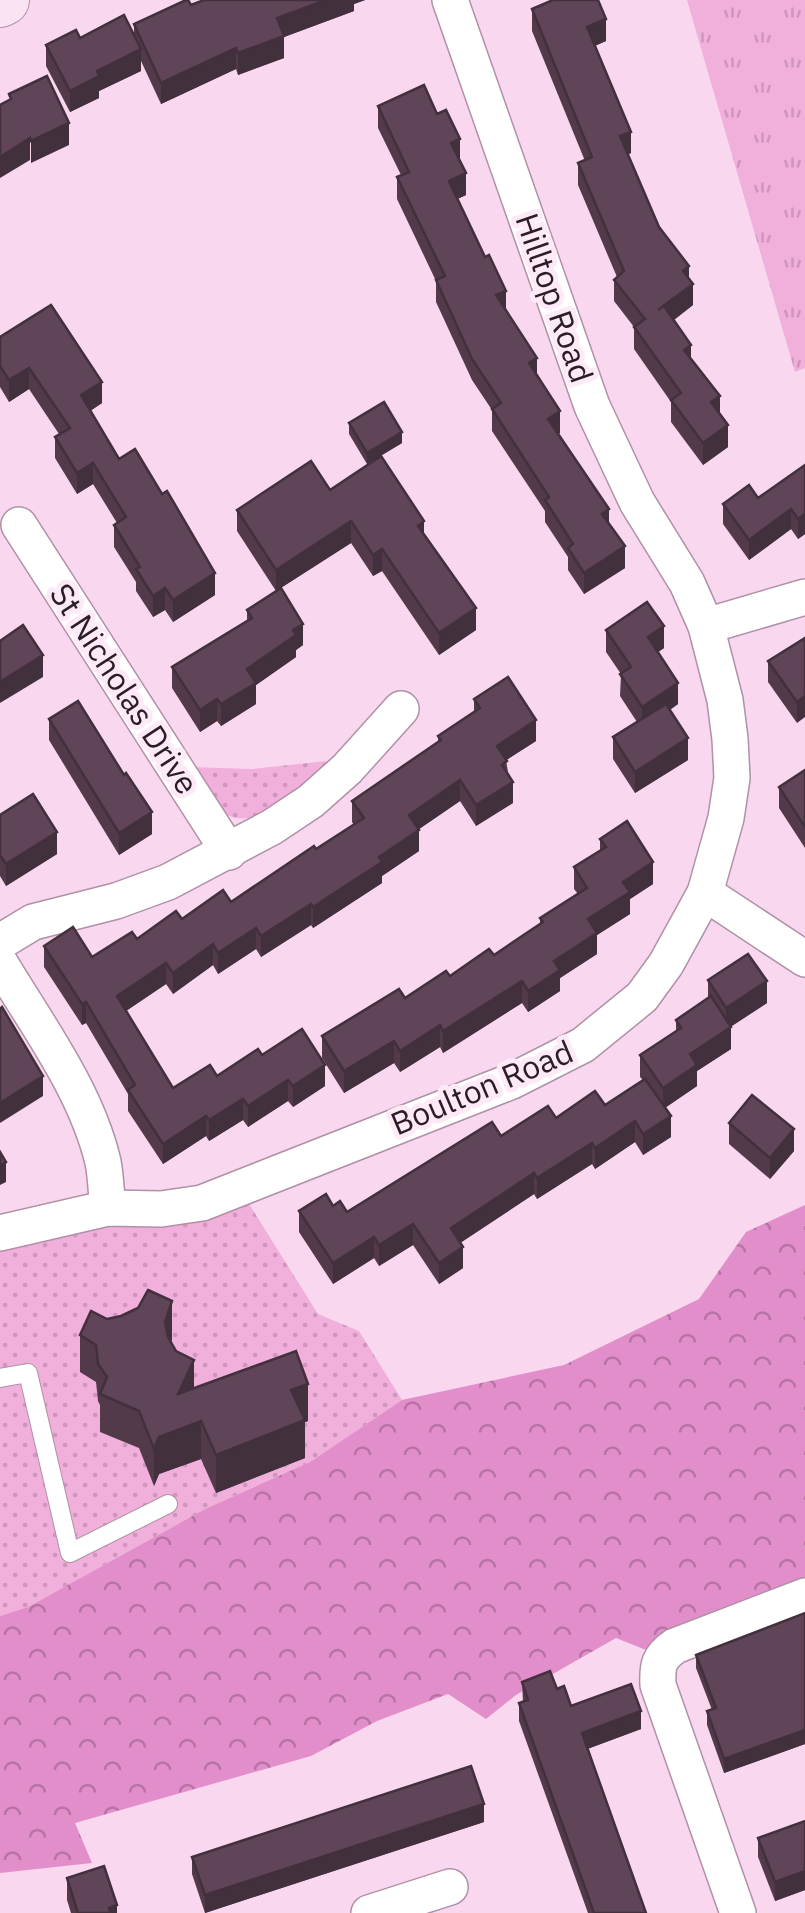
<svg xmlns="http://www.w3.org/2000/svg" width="805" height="1913" viewBox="0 0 805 1913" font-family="'IBM Plex Sans',sans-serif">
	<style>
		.grass { fill: url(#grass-dots) }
		.forest { fill: url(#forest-crowns) }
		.park { fill: url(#park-tufts) }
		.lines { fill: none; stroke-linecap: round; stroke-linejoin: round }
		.lane-casing { stroke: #b091a6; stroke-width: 20 }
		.street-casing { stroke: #b091a6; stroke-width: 38 }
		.secondary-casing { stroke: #b091a6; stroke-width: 52 }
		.lane { stroke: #fff; stroke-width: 18 }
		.street { stroke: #fff; stroke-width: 35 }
		.secondary { stroke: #fae3f3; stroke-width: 50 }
		.wall { fill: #533a4b }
		.shaded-wall { fill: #43303d }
		.building { fill: #604457; stroke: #43303d; stroke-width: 2.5 }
		.labels { text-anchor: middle; stroke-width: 10; stroke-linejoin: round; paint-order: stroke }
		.street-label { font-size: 32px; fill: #291d26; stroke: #fee9f7 }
	</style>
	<defs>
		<pattern id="grass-dots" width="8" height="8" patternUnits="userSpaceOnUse" patternTransform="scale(2.5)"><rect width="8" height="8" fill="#f1afdc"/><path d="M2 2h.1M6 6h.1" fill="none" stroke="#cf96bd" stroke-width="1.8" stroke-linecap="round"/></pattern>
		<pattern id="forest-crowns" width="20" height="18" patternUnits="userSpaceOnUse" patternTransform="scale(2.5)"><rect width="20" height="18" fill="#e28eca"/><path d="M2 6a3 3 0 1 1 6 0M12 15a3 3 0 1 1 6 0" fill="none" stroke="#b773a4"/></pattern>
		<pattern id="park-tufts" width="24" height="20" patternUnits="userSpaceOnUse" patternTransform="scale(2.5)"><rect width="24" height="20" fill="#f1afdc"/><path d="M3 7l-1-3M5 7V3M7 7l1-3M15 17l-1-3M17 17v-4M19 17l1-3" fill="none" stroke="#cf96bd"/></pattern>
	</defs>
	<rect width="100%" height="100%" fill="#f9d7ee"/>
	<g class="grass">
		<path d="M327,761L325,775C299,792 248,839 218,808C207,796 199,780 190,767L252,769Z"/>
		<path d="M239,1188L318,1314L359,1331L402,1400L310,1462L205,1509L28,1607L0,1616V1233Z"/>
	</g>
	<path class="forest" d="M805,1205V1596L661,1656L616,1638L516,1695L486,1719L448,1694L377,1721L311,1756L75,1823L92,1863L0,1873V1616L28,1607L205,1509L310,1462L402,1400L564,1365L699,1299L746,1232Z"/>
	<path class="park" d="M687,0H805V368L795,372Z"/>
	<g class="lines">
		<g class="lane-casing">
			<path id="lane" d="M0,1378L28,1373L70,1553L168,1504"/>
		</g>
		<g class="street-casing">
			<g id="street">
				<path d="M19,525L229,852"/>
				<path d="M706,626L805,597"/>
				<path d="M705,893L805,959"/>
				<path d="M0,942L33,922L116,901L168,882L272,827L311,801L347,769L401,709"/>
				<path d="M0,963C37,1025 86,1090 103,1162C106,1177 106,1193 108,1208"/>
				<path d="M0,1233L108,1208L161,1209L202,1203L512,1081L583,1045L642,997L666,964L705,893L726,818L732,778L730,739L725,700L706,626L687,583L637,502L592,406L450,0"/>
				<path d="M369,1913L450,1887"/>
				<path d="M738,1913L658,1685C657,1665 659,1657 675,1646L805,1596"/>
			</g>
		</g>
		<g class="secondary-casing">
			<path id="secondary" d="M0,2L4,0"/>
		</g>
		<use href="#lane" class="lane"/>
		<use href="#street" class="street"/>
		<use href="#secondary" class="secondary"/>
	</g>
	<g class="wall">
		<path d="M204,0H365L354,4V11L284,37V58L238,75L236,69L161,104L141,61V71L99,91V98L70,112L46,66V45L80,38L134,35V24Z"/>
		<path d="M532,9L606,41L595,46L631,153L628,154L659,227L689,279L693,305L674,320L691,359L720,414L728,447L703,465L671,422V402L634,349V327L614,301V280L617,277L578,185V163L585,161L532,31Z"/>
		<path d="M378,106L460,161L466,195L457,199L506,311L537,375L560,433L558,434L609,523L625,568L584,594L568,570V557L545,522V511L492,431V410L472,380L436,302V281L397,199V177L401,175L378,128Z"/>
		<path d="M0,337L102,403L90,411L119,459L215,595L173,622L165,610L153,617L136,591V582L114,547V525L117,523L93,484L77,494L55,458V437L59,434L29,389L9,402L0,387Z"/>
		<path d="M349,423L402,443L367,464L349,434Z"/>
		<path d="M805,465V534L798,539L791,529L749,560L723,524V504L758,498Z"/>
		<path d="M330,490L424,535L476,630L439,655L382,571L373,576L351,543L276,591L237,531V510Z"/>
		<path d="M247,610L303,645L296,650V657L256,685V704L221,726L217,721L200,732L172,688V667L247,621Z"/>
		<path d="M606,630L664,648L658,652L678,704L670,710L688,760L635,793L613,759V737L637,722L620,696L621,674L606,652Z"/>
		<path d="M805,638L797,723L768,682V661Z"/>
		<path d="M474,699L536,741L506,760L513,803L476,826L460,801L419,829V851L382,876V883L313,928L311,925L261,957L256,949L218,974L213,965L173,994L166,984L126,1011L173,1088L217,1076L262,1055L325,1086L293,1107L288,1101L248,1127L243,1120L209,1141L206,1136L163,1164L128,1111V1094L86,1023L82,1025L44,967V946L92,957L182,919L231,902L354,825L352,822V801L438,742V736L474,712Z"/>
		<path d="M49,719L152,834L119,855L49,740Z"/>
		<path d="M805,770V848L779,808V787Z"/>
		<path d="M0,815L57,854L6,886L0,876Z"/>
		<path d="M600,839L653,884L630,899V914L597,935V954L560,978V991L528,1012L522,1003L443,1053L440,1047L400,1072L394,1063L344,1093L322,1058V1036L494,955L540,924V918L578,894L574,889V867L600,851Z"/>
		<path d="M708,980L767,1003L731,1026V1049L697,1071V1086L665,1108L671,1137L643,1155L635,1142L595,1169L592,1164L537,1199L534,1194L460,1243L463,1268L439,1284L413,1245L379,1266L374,1258L333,1284L299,1232V1211L333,1206L347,1212L501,1136L556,1118L605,1105L643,1080L640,1077V1055L676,1031V1020L708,997Z"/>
		<path d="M729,1123L794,1151L770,1179L729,1144Z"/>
		<path d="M107,1319L172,1339L171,1342L194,1388L308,1421L305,1422V1458L216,1493L201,1459L159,1474L154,1486L139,1448L100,1432V1405L98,1401L96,1382L80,1372V1335Z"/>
		<path d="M805,1613V1744L724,1773L707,1725V1711L712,1710L696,1668V1655Z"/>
		<path d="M522,1682L557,1689L571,1706L641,1729L587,1749L646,1913H588L519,1721V1703L523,1702Z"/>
		<path d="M805,1821V1890L775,1901L758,1857V1838Z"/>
		<path d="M484,1822L205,1913L192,1874V1857Z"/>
		<path d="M67,1878L117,1913H71L67,1900Z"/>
	</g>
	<g class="shaded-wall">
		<path d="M326,0H365L354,4V11L284,37V58L238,75V53L277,18Z"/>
		<path d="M606,19V41L587,49V27Z"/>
		<path d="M236,48V69L161,104V83Z"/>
		<path d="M141,49V71L99,91V98L70,112V91L97,71Z"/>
		<path d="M69,123V145L31,163V141Z"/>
		<path d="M631,132V153L620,158V136Z"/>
		<path d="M30,138V160L0,178V157Z"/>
		<path d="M460,139V161L451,143Z"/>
		<path d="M466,173V195L449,203V181Z"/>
		<path d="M689,266V286L693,284V305L658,332V310L683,271Z"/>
		<path d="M506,291V312L496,295Z"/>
		<path d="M691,345V366L684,350Z"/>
		<path d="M537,358V379L529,363Z"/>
		<path d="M29,368V389L9,402V380Z"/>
		<path d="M102,382V403L81,417V395Z"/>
		<path d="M720,396V417L711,402Z"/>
		<path d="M560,411V433L548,441V419Z"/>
		<path d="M728,425V447L703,465V443Z"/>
		<path d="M402,432V443L367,464V453Z"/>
		<path d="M93,463V484L77,494V473Z"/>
		<path d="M609,509V531L602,514Z"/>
		<path d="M791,509V529L749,560V540Z"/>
		<path d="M805,514V534L798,539V519Z"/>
		<path d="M351,521V543L276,591V570Z"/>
		<path d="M424,521V543L418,526Z"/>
		<path d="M625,546V568L584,594V573Z"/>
		<path d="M382,549V571L373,576V555Z"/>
		<path d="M215,573V595L173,622V600Z"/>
		<path d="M165,588V610L153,617V596Z"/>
		<path d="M476,608V630L439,655V633Z"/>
		<path d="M303,624V645L296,650V657L256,685V704L221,726V704L247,669L293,630Z"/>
		<path d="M664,626V648L648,659V637Z"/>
		<path d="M43,655V677L0,703V682Z"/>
		<path d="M678,683V704L642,728V707Z"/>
		<path d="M805,696V717L797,723V702Z"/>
		<path d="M217,699V721L200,732V710Z"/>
		<path d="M536,720V741L497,766V746Z"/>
		<path d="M688,738V760L635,793V772Z"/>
		<path d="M460,780V801L409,836V815Z"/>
		<path d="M513,782V803L476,826V805Z"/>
		<path d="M152,812V834L119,855V833Z"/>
		<path d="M419,830V851L382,876V883L313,928V907L379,857Z"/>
		<path d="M57,832V854L6,886V864Z"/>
		<path d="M653,862V884L630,899V914L597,935V954L560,978V991L528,1012V991L588,919L623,882Z"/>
		<path d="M311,904V925L261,957V936Z"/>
		<path d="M256,928V949L218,974V953Z"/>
		<path d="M213,944V965L173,994V973Z"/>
		<path d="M166,963V984L117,1017V996Z"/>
		<path d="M522,981V1003L443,1053V1031Z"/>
		<path d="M767,981V1003L726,1030V1008Z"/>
		<path d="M86,1002V1023L82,1025V1004Z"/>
		<path d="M440,1025V1047L400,1072V1051Z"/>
		<path d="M731,1027V1049L697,1071V1086L663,1109V1088L690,1054Z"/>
		<path d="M394,1041V1063L344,1093V1071Z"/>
		<path d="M325,1065V1086L293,1107V1086Z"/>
		<path d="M43,1076V1096L0,1123V1103Z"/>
		<path d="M288,1080V1101L248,1127V1106Z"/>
		<path d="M243,1099V1120L209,1141V1120Z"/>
		<path d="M206,1116V1136L163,1164V1144Z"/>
		<path d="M671,1116V1137L643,1155V1134Z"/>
		<path d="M635,1121V1142L595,1169V1148Z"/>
		<path d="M794,1129V1151L770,1179V1158Z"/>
		<path d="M592,1143V1164L537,1199V1178Z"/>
		<path d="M6,1162V1182L0,1185V1166Z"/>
		<path d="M534,1173V1194L451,1249V1228Z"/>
		<path d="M413,1224V1245L379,1266V1245Z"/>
		<path d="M374,1237V1258L333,1284V1263Z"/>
		<path d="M463,1247V1268L439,1284V1263Z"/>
		<path d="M172,1301V1339L165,1359V1322Z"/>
		<path d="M194,1360V1397L201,1421V1459L159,1474L154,1486V1449Z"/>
		<path d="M308,1384V1421L305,1422V1458L216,1493V1455L291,1390Z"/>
		<path d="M641,1711V1729L582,1751V1733Z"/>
		<path d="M805,1730V1744L724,1773V1759Z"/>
		<path d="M484,1804V1822L205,1913V1895Z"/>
		<path d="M805,1871V1890L775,1901V1882Z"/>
		<path d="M117,1905V1913H109V1908Z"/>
	</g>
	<g class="building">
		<path d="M186,0H188L191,5L204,0H326L277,18L284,36L238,53L236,48L161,83L134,24Z"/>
		<path d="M553,0H598L606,19L587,27L631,132L620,136L659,227L689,266L683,271L693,284L658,310L664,306L691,345L684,350L720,396L711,402L728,425L703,443L671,400L681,393L634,327L645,319L614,280L624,271L578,163L592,157L532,9Z"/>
		<path d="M124,15L141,49L97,71L99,76L70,91L46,45L76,30L80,38Z"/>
		<path d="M47,76L69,123L31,141L30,138L0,157V105L11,99L9,94Z"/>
		<path d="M424,85L437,114L446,110L460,139L451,143L466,173L449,181L485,257L489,255L506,291L496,295L537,358L529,363L560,411L548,419L609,509L602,514L625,546L584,573L568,548L573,544L545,500L549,497L492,409L501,403L472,359L436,280L445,276L397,177L409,172L378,106Z"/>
		<path d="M51,305L102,382L81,395L119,459L135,449L162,494L167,491L215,573L173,600L165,588L153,596L136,569L140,567L114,525L126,517L93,463L77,473L55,437L70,428L29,368L9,380L0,366V337Z"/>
		<path d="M384,402L402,432L367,453L349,423Z"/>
		<path d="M381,456L424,521L418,526L476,608L439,633L382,549L373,555L351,521L276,570L237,510L311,461L330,490Z"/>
		<path d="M805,465V514L798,519L791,509L749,540L723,504L749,485L758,498Z"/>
		<path d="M281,588L303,624L293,630L296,635L247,669L256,683L221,704L217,699L200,710L172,667L252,618L247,610Z"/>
		<path d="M647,602L664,626L648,637L678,683L642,707L620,674L631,667L606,630Z"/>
		<path d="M23,625L43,655L0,682V641Z"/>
		<path d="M805,638V696L797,702L768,661Z"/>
		<path d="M508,677L536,720L497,746L507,761L502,765L513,782L476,805L460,780L409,815L419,830L379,857L382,862L313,907L311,904L261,936L256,928L218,953L213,944L173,973L166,963L117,996L173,1088L210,1065L217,1076L258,1049L262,1055L302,1029L325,1065L293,1086L288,1080L248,1106L243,1099L209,1120L206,1116L163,1144L128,1090L135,1085L86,1002L82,1004L44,946L73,927L92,957L132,932L137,939L176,911L182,919L223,890L231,902L314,846L316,849L364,818L352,801L441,740L438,736L480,708L474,699Z"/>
		<path d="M78,701L124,775L126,773L152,812L119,833L49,719Z"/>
		<path d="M666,704L688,738L635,772L613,737Z"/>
		<path d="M805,770V827L779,787Z"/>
		<path d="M33,794L57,832L6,864L0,855V815Z"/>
		<path d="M627,821L653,862L623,882L630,892L588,919L597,933L554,961L560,970L528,991L522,981L443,1031L440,1025L400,1051L394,1041L344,1071L322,1036L399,989L405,998L446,971L450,976L489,949L494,955L543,922L540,918L587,888L574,867L606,847L600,839Z"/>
		<path d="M748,954L767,981L726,1008L708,980Z"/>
		<path d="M711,996L731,1027L690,1054L697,1065L663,1088L640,1055L681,1028L676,1020Z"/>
		<path d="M2,1007L43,1076L0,1103V1009Z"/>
		<path d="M645,1079L671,1116L643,1134L635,1121L595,1148L592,1143L537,1178L534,1173L451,1228L463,1247L439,1263L413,1224L379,1245L374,1237L333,1263L299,1211L326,1194L333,1206L340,1201L347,1212L492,1122L501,1136L548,1106L556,1118L595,1091L605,1105Z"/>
		<path d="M752,1095L794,1129L770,1158L729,1123Z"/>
		<path d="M0,1152L6,1162L0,1166Z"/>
		<path d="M148,1290L172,1301L165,1322L168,1337L176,1351L194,1360L178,1394L296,1351L308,1384L291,1390L305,1420L216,1455L201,1421L159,1437L154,1449L139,1411L100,1394L107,1377L98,1364L96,1345L80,1335L91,1311L107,1319L121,1316L138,1308Z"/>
		<path d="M805,1613V1730L724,1759L707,1711L716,1708L696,1655Z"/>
		<path d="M550,1671L557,1689L564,1686L571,1706L631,1684L641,1711L582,1733L646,1913H594L519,1703L528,1700L522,1682Z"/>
		<path d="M471,1766L484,1804L205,1895L192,1857Z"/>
		<path d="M805,1821V1871L775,1882L758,1838Z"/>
		<path d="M104,1866L117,1905L109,1908L111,1913H78L67,1878Z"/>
	</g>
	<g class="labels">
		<g class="street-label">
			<text transform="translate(554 298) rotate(71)" y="11">Hilltop Road</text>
			<text transform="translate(124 689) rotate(57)" y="11">St Nicholas Drive</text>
			<text transform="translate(482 1088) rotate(-23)" y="11">Boulton Road</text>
		</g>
	</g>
</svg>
